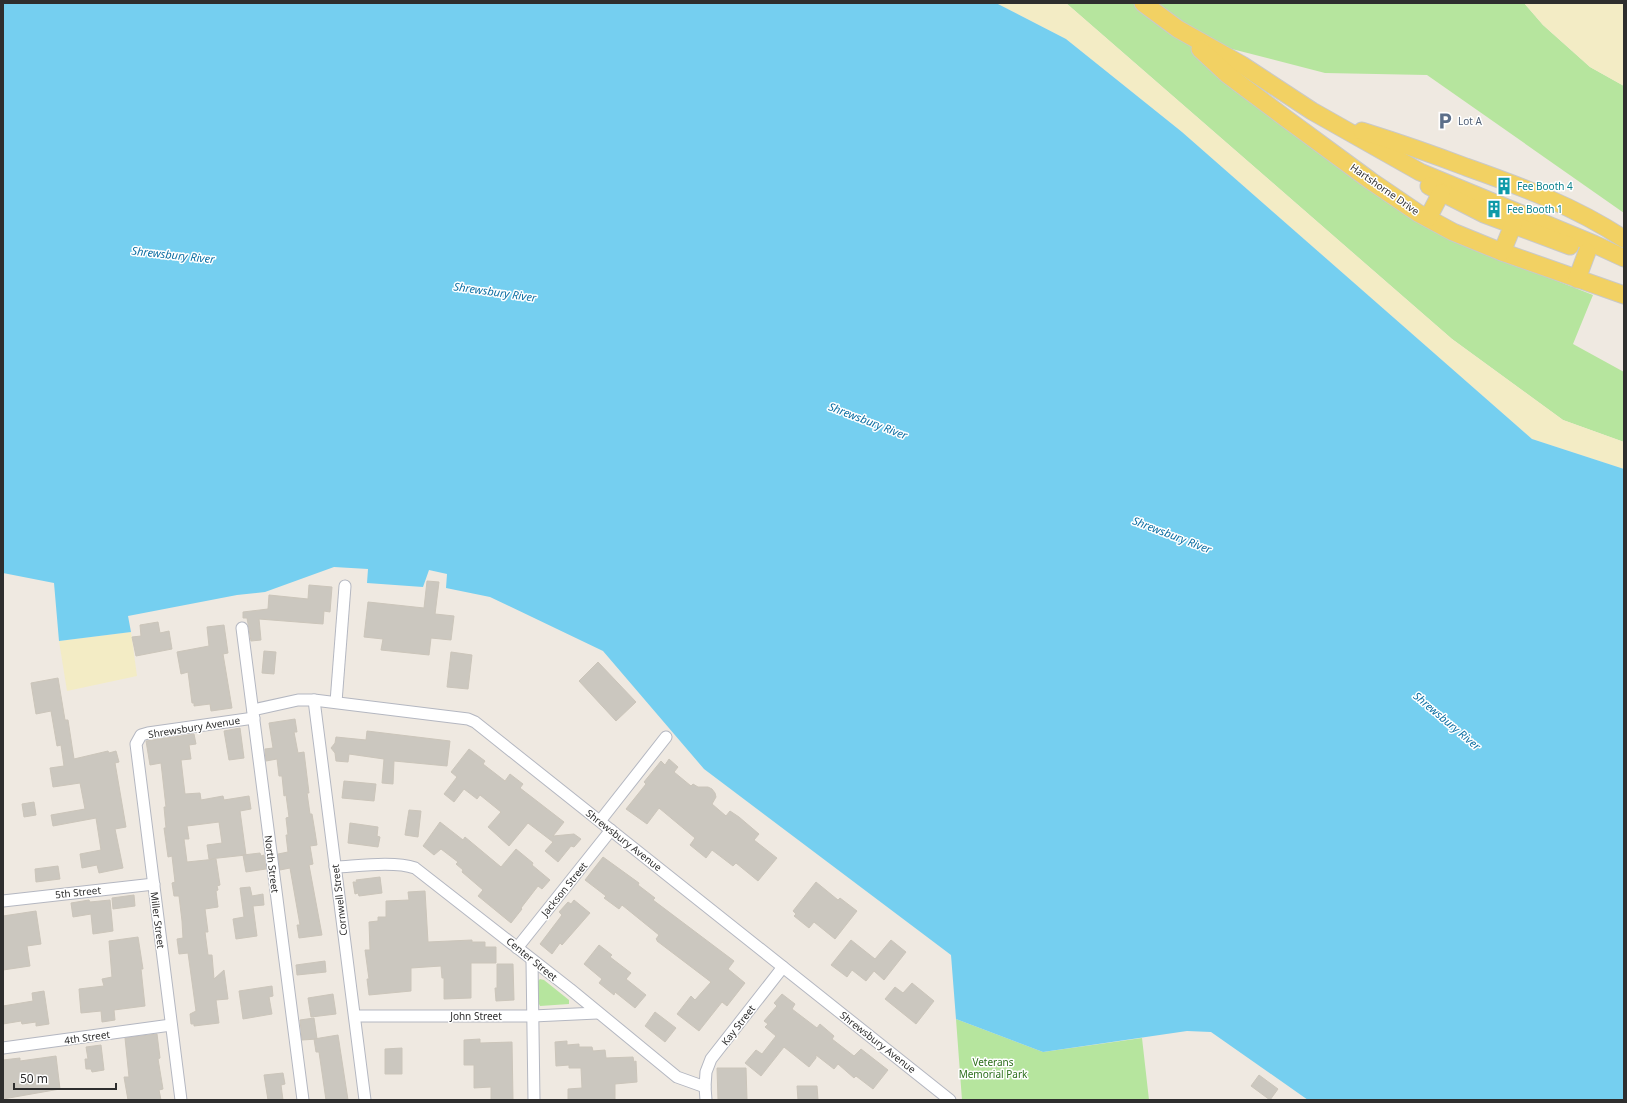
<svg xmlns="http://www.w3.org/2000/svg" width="1627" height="1103" viewBox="0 0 1627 1103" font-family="'Noto Sans',sans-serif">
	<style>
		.green { fill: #b6e59e }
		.sand { fill: #f3ecc5 }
		.water { fill: #75cff0 }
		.building { fill: #cbc7bf; stroke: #cbc5ba }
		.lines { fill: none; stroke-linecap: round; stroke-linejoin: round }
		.street-casing { stroke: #b4b7c1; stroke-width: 13 }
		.primary-casing { stroke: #c9c9c9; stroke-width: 19 }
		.street { stroke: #fff; stroke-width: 11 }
		.primary { stroke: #f2d163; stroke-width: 17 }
		.labels { text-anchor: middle; stroke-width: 3; stroke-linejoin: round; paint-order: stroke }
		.service-label { font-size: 10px; fill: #4e5e75; stroke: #fff; text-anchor: start }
		.culture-label { font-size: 10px; fill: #0d838f; stroke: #fff; text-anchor: start }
		.street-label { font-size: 10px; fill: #2e2e2e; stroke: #fff }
		.park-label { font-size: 10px; fill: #2c6e1b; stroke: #fff }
		.water-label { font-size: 11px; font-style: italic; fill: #0d6fa3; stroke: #fff }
	</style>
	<rect width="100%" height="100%" fill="#efe9e1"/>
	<g class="green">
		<path d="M1066,3H1524L1543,25L1590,67L1624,86V213L1427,75L1325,73L1228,48L1210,69L1463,244L1593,295L1573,344L1624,372V442L1563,420L1452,339Z"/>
		<path d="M540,979L544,980L569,1000V1004L540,1006L538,1002V981Z"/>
		<path d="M956,1019L1043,1052L1142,1038L1149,1100H962Z"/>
	</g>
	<g class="sand">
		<path d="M996,3H1066L1452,339L1563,420L1624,442V469L1532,439L1182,132L1066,39Z"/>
		<path d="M1524,3H1624V86L1590,67L1543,25Z"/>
		<path d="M131,632L137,676L67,691L59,641Z"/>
	</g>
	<path class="water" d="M3,3H996L1066,39L1182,132L1532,439L1624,469V1100H1308L1211,1032L1187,1031L1043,1052L956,1019L951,955L704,769L603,651L490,597L446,588L447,574L429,570L423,587L367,583L368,569L334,567L265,592L237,595L128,616L131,632L59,641L54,583L3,573Z"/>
	<g class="building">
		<path d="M427,581L439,582L435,614L454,616L451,640L431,638L429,655L381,650L383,639L364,637L368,602L424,608Z"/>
		<path d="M309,585L332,587L330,612L324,611L323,624L259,619L261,640L251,641L247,618H243V612L268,609L269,595L308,599Z"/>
		<path d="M158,622L160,633L169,631L172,649L136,656L132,637L141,636L140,625Z"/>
		<path d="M224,625L228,653L223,654L232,708L211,711L210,704L194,706V703H192L188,672L181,674L177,652L209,646L207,627Z"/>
		<path d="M264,651L276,652L274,674L262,673Z"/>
		<path d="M451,652L472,655L468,689L447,687Z"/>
		<path d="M598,662L636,702L616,721L579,681Z"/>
		<path d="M58,678L65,720H68L74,759L108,751L109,753L116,751L119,762L115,763L126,827L115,829L123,868L99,873L97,865L82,868L80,854L101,850L96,818L53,826L51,815L85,809L80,783L53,787L50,768L64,766L61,745L57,746L51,711L36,714L31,683Z"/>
		<path d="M295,719L297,732H294L298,753L304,752L309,793H307L310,814H312L315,832L317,845L310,846L313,864L309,865L322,935L299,938L297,925H300L290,868L280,870L278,854L288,852L286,835H288L286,818L289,817L286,795L284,796L282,776H279L277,759L266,761L265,749L273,748L269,723Z"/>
		<path d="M240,728L244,758L229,760L224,731Z"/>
		<path d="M367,731L450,741L447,766L394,761L393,784L382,783L384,759L349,754L348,762L336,761L335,753L331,748L335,743L336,737L366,740Z"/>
		<path d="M194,734L196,744L189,745L191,759L181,760L185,794L200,793L201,800L223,796L224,800L249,796L251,809L240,811L246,855L209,859L207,845L222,843L219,822L187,826L189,839H184L187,862L216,859L220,885L217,886L218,890L216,891L218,907L205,909L208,932H205L208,955H212L214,979L224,970L228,999L216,1000L219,1023L194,1026V1024H191L190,1014L196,1011L188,953L179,954L177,939L183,938L182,921L179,896H174L172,883L175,882L172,856L168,857L164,828H166L164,807H166L161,763L150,765L146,741Z"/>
		<path d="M469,749L485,761L483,764L505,781L510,774L523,784L520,788L564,822L553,836L574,834L581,839L574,847L571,846L558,862L545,851L553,842L528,823L509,846L488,827L501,812L480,795L477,799L464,789L454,802L444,794L457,777L451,772Z"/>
		<path d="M669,759L678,767L674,772L691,786L693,784L698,787H708L712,789L715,793L716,797L712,804L726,816L730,811L739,817L759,834L754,840L777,858L758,881L736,863L733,866L712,850L706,858L690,845L695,838L659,808L647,824L626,809L646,784L644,782L661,761L665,765Z"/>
		<path d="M344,781L376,784L374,801L342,798Z"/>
		<path d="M34,802L36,815L24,817L22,804Z"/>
		<path d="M409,810L421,811L418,837L405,835Z"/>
		<path d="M440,822L463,840L465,837L501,867L516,849L533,863L532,865L550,880L542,889L538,886L521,908L522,909L511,923L478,896L483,890L462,872L463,870L456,864L458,862L441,849L434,855L423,846Z"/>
		<path d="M350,823L378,827L377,836L380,837L378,847L348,843Z"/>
		<path d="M260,853L261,856L264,855L266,869L246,872L243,855Z"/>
		<path d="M603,857L639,883L638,885L655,898L653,900L734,961L728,969L745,983L727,1006L722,1002L699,1031L677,1014L691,996L695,1000L711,982L657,941V940L656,939L659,935L622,905L619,909L604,898L606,896L585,880Z"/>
		<path d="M58,866L60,879L36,882L35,869Z"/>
		<path d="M380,877L382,893L359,896L358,893L355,894L353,882H357L356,880Z"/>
		<path d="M816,882L838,900L840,898L857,911L835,939L814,922L809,928L794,916L796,914L793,911Z"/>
		<path d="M250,887L252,896L263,894L264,905L253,906L257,936L236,939L233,919L244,917L240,888Z"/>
		<path d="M425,891L428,942L472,940V942H485V947H496V963H471V998L444,999V978H442L441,966L411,968V991L369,995L367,979H369L365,950H370L369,922L378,921V917H386V901L409,900L408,892Z"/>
		<path d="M134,895L135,906L113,909L112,898Z"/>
		<path d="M89,900L90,902L110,900L113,931L93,934L91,914L73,917L71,903Z"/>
		<path d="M574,900L590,913L562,945L560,943L552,954L540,944L562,915L559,912L568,902L571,904Z"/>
		<path d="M36,911L41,944L27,946L30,966L3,970V916Z"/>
		<path d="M138,937L143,969H141L145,1006L114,1010L115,1020L102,1022L101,1011L81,1013L79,989L104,986L102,979L112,977L109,941Z"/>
		<path d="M851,940L875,959L891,940L906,952L884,980L874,971L866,981L852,970L847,977L831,965Z"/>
		<path d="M599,945L612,955L610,957L631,973L626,979L646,995L635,1008L615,992L614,995L599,983L602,979L584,964Z"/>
		<path d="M325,961L326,972L297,975L296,965Z"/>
		<path d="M497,964H513L514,1000L496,1001L495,988H497Z"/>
		<path d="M912,983L934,1001L916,1024L885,999L895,987L903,993Z"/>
		<path d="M272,986L273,996L269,997L272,1014L243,1019L239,991Z"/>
		<path d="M44,991L49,1024L36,1026V1022L22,1024L21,1021L3,1024V1006L33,1001L32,993Z"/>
		<path d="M333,994L336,1014L311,1017L308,998Z"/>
		<path d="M782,994L795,1004L792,1009L817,1028L820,1024L834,1036L832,1039L854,1056L861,1049L888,1070L873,1089L856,1076L854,1078L838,1064L834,1069L816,1055V1058L809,1067L784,1047L761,1076L745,1063L756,1050L762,1054L776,1036L765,1027L768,1024L764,1021L777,1006L774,1003Z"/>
		<path d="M655,1012L676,1028L665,1042L645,1026Z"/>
		<path d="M314,1018L317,1039L302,1040L300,1020Z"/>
		<path d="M157,1034L160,1058L158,1059L163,1089L159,1090L161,1100H128L124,1077H129L125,1038Z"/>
		<path d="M338,1035L348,1100H326L319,1052H316L314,1039Z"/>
		<path d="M480,1039V1043L512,1042L513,1100H491V1087L474,1088V1065H464V1040Z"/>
		<path d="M567,1041V1045L579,1044V1047H592L593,1051L605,1050L606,1058L633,1057L634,1062L636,1061L637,1082L615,1084V1100H568V1089L582,1088L581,1068H569V1065L556,1066L555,1042Z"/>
		<path d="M101,1045L104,1070L92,1072L91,1069H86L85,1059H88L86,1047Z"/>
		<path d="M402,1048V1074H385V1049Z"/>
		<path d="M56,1056L60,1089L3,1099V1060L20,1058V1061Z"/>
		<path d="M717,1068H746L747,1100H718Z"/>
		<path d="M283,1073L285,1084L281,1085L283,1100H268L264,1075Z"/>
		<path d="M1259,1075L1278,1089L1270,1100L1251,1086Z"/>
		<path d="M797,1086H817L818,1100H798Z"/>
	</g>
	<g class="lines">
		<g class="street-casing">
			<g id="street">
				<path d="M242,628L303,1100"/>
				<path d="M314,700L365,1100"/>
				<path d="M336,702L345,586"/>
				<path d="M253,710L298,700H314L468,719L475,722L950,1100"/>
				<path d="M600,821L666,737"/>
				<path d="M335,867C358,866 394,861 415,868L570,989L677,1077L705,1087L706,1100"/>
				<path d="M3,901L154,884"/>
				<path d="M517,948L611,830"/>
				<path d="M532,961L534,1100"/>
				<path d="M355,1016H533L597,1013"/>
				<path d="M3,1048L171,1025"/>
				<path d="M705,1087L706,1072L711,1059L783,967"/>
				<path d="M181,1100L136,744L141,735L148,733L254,718"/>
			</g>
		</g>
		<g class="primary-casing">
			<g id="primary">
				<path d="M1143,3L1178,29L1242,65L1312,111L1420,172L1594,244L1624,258"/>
				<path d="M1200,49L1228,75L1284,117L1371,181L1418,213L1453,232L1502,252L1624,295"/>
				<path d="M1362,131C1397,142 1432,154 1466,167C1520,186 1576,207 1624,239"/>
				<path d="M1429,186L1484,214L1570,246"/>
				<path d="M1428,218L1441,193"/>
				<path d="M1502,252L1513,225"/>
				<path d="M1577,279L1587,252"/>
			</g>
		</g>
		<use href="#street" class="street"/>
		<use href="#primary" class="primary"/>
	</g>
	<defs>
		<g id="parking-bare" transform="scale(1.38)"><path d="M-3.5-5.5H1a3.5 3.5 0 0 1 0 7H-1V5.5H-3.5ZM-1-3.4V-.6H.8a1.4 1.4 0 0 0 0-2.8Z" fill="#5c6f8a" stroke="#fff" stroke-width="2.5" paint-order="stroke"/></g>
		<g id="building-bare" transform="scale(1.38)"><path d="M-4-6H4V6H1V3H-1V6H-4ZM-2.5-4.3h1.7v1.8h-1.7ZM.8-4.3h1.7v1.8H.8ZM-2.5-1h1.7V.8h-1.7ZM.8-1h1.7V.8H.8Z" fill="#0f9aa8" stroke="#fff" stroke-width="2.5" paint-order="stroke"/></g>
	</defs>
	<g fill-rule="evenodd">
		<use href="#parking-bare" x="1445" y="121"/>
		<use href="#building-bare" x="1504" y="186"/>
		<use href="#building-bare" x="1494" y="209"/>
	</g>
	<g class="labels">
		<g class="service-label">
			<text x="1458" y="125">Lot A</text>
		</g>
		<g class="culture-label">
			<text x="1517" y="190">Fee Booth 4</text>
			<text x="1507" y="213">Fee Booth 1</text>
		</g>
		<g class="street-label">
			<text transform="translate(1385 189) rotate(35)" y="4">Hartshorne Drive</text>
			<text transform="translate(194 727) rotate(-9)" y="4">Shrewsbury Avenue</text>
			<text transform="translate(624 840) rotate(38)" y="4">Shrewsbury Avenue</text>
			<text transform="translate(272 864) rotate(83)" y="4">North Street</text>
			<text transform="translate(564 889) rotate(-51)" y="4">Jackson Street</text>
			<text transform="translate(78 892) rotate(-6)" y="4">5th Street</text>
			<text transform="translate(339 900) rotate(-97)" y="4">Cornwell Street</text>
			<text transform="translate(158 920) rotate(83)" y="4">Miller Street</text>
			<text transform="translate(532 959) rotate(39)" y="4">Center Street</text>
			<text x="476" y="1020">John Street</text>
			<text transform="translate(738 1025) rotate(-52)" y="4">Kay Street</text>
			<text transform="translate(87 1037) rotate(-8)" y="4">4th Street</text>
			<text transform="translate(878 1042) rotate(38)" y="4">Shrewsbury Avenue</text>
		</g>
		<g class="park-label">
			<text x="993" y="1066">Veterans<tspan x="993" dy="12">Memorial Park</tspan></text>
		</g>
		<g class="water-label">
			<text transform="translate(173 255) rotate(6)" y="4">Shrewsbury River</text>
			<text transform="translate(495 292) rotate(8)" y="4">Shrewsbury River</text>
			<text transform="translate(868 421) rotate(21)" y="4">Shrewsbury River</text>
			<text transform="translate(1172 535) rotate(21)" y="4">Shrewsbury River</text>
			<text transform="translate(1447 721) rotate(40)" y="4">Shrewsbury River</text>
		</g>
	</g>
	<rect width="1627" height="1103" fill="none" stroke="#2e2e2e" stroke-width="8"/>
	<path d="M14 1083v6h102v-6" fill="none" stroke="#2e2e2e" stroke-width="2"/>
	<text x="20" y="1083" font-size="12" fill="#2e2e2e" stroke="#ffffff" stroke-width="3" paint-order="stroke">50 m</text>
</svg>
